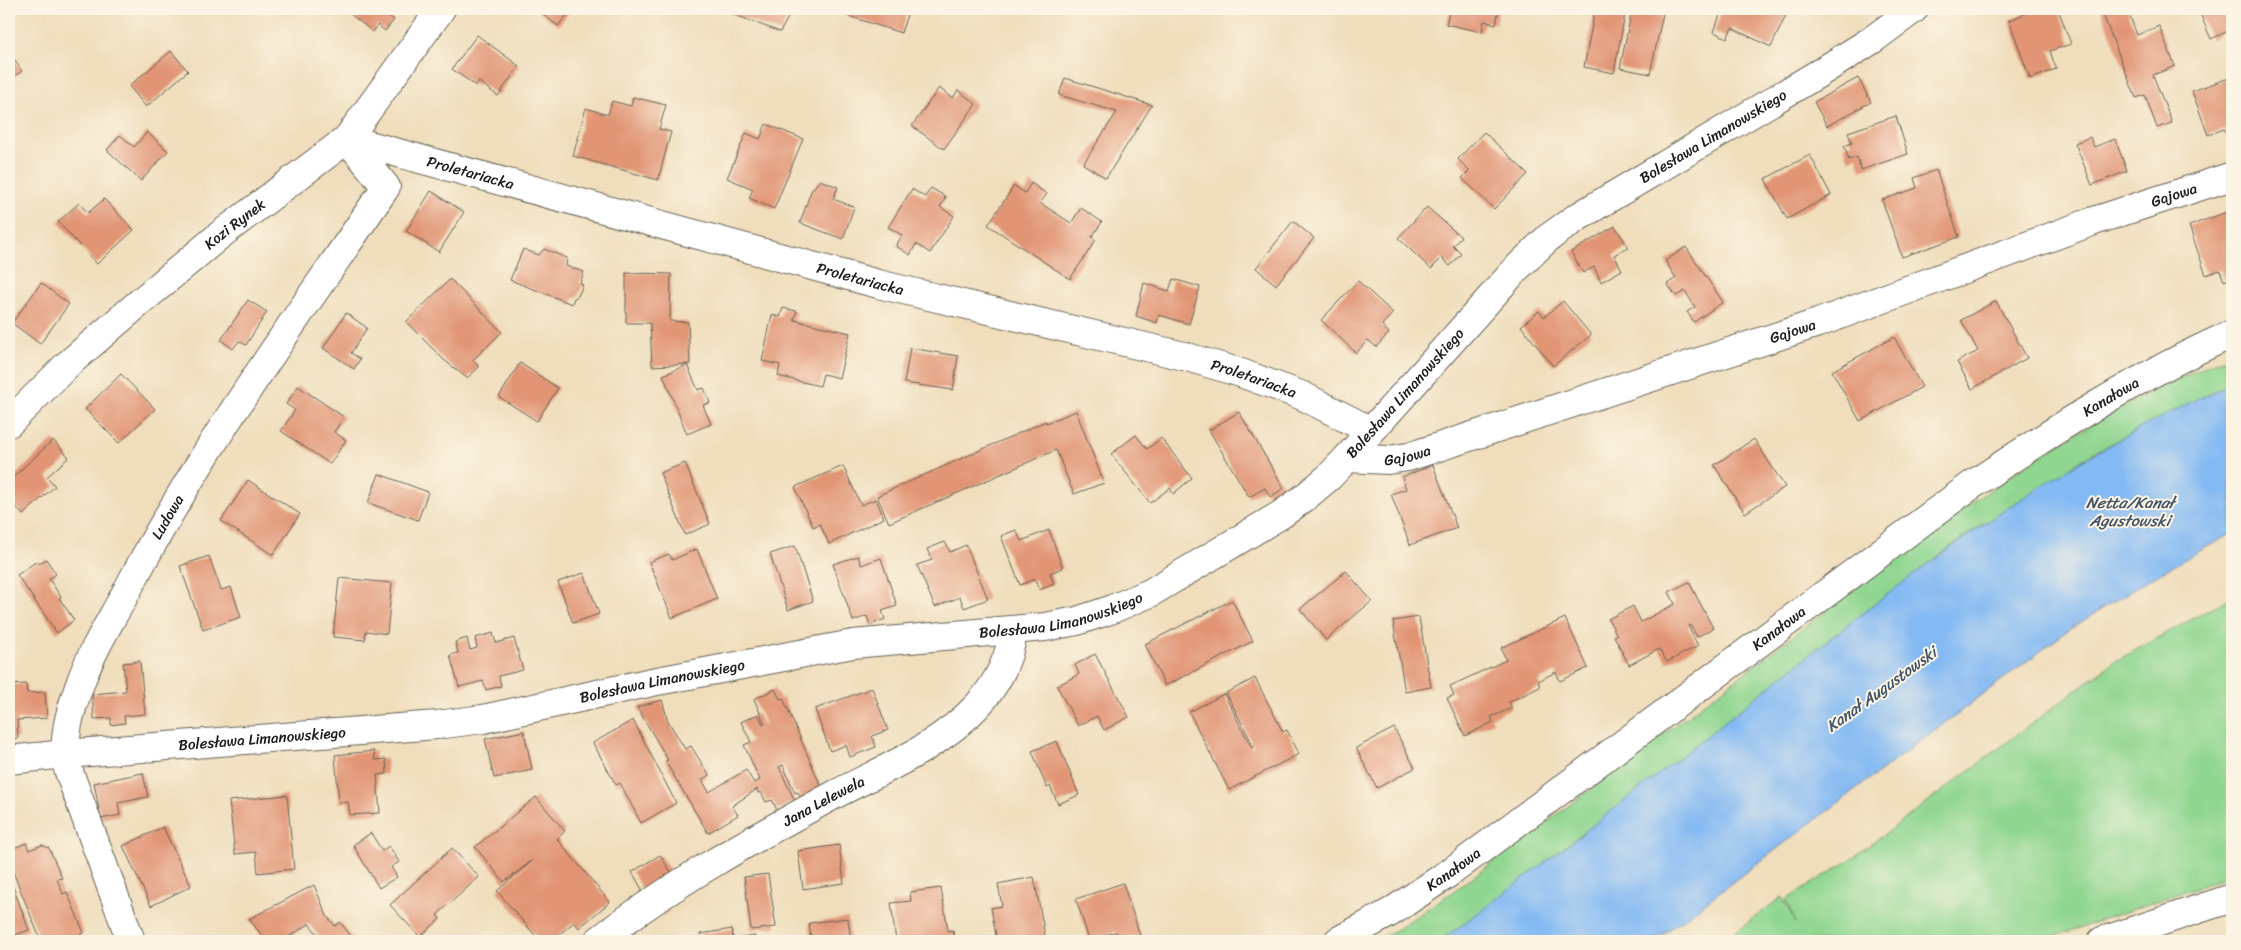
<svg xmlns="http://www.w3.org/2000/svg" width="2241" height="950" viewBox="0 0 2241 950" font-family="Sriracha,sans-serif">
	<style>
		.green { fill: #8fd690; stroke: #567956 }
		.water { fill: #84baf3; stroke: #506b88 }
		.building { fill: #e19574 }
		.lines { fill: none; stroke-linecap: round; stroke-linejoin: round }
		.street-casing { stroke: #666054; stroke-width: 30 }
		.street { stroke: #fff; stroke-width: 28 }
		.labels { text-anchor: middle; stroke-width: 4; stroke-linejoin: round; paint-order: stroke }
		.street-label { font-size: 15px; fill: #1c1c1c; stroke: #fcf5e5 }
		.water-label { font-size: 16px; font-style: italic; fill: #405367; stroke: #fcf5e5 }
	</style>
	<rect width="100%" height="100%" fill="#fcf5e5"/>
	<filter id="ink" filterUnits="userSpaceOnUse"><feTurbulence type="fractalNoise" baseFrequency=".02" numOctaves="2"/><feDisplacementMap in="SourceGraphic" scale="10" xChannelSelector="R" yChannelSelector="G"/><feConvolveMatrix kernelMatrix="1 2 1 2 8 2 1 2 1" color-interpolation-filters="sRGB"/></filter>
	<filter id="wash" filterUnits="userSpaceOnUse"><feTurbulence type="fractalNoise" baseFrequency=".0096" numOctaves="4" result="noise"/><feDisplacementMap in="SourceGraphic" scale="20" xChannelSelector="R" yChannelSelector="G"/><feGaussianBlur stdDeviation="1.12" result="paint"/><feColorMatrix in="noise" values="0 0 0 0 0 0 0 0 0 0 0 0 0 0 0 0 0 1.4 0 .05"/><feComposite in="paint" operator="in"/></filter>
	<g filter="url(#wash)">
		<rect width="100%" height="100%" fill="#efddbb"/>
		<g class="green">
			<path d="M2232,355V384L2206,395L2093,453L1961,539L1844,628L1543,866L1440,941H1374L1399,928L1462,885C1586,794 1708,700 1831,607C1955,513 2087,412 2232,355Z"/>
			<path d="M2232,597V875L2041,941H1723L1782,897L1796,923L1786,900L1850,860L2114,662Z"/>
		</g>
		<path class="water" d="M2232,384V533L2151,578L2070,629L1654,941H1440C1567,848 1690,749 1814,651C1919,569 2026,488 2144,426C2173,411 2202,396 2232,384Z"/>
		<g id="blocks">
			<g class="building">
				<path d="M344,9H391L387,15L394,20L385,31L378,25L373,32Z"/>
				<path d="M536,9H572L558,26Z"/>
				<path d="M719,9H793L780,32Z"/>
				<path d="M837,9H909L901,33L836,12Z"/>
				<path d="M1450,9H1499L1496,24L1484,21L1482,32L1446,24Z"/>
				<path d="M1595,9H1626L1614,73L1584,67Z"/>
				<path d="M1632,9H1664L1650,74L1620,68Z"/>
				<path d="M1722,9H1789L1771,47L1732,28L1727,38L1714,32Z"/>
				<path d="M2031,9H2058L2071,44L2050,51L2056,69L2030,79L2009,20L2032,11Z"/>
				<path d="M2103,9H2127L2137,35L2159,26L2175,66L2153,75L2172,123L2157,128L2145,95L2136,98L2101,10Z"/>
				<path d="M2198,9H2232V40L2228,31L2211,39Z"/>
				<path d="M477,35L519,66L498,96L479,82L476,86L452,69Z"/>
				<path d="M171,51L188,71L146,107L129,86Z"/>
				<path d="M9,52L22,71L9,80Z"/>
				<path d="M2232,77V134L2227,136L2224,129L2208,135L2192,91Z"/>
				<path d="M1065,78L1152,105L1106,178L1083,164L1117,112L1059,95Z"/>
				<path d="M1858,78L1871,102L1827,126L1814,102Z"/>
				<path d="M939,88L953,98L958,90L976,104L944,149L912,126Z"/>
				<path d="M633,97L666,105L659,129L671,132L658,180L573,156L586,108L608,115L612,101L631,106Z"/>
				<path d="M1896,116L1908,154L1861,170L1857,157L1849,160L1844,146L1852,143L1848,132Z"/>
				<path d="M766,124L803,139L774,209L749,198L753,189L727,178L746,133L760,139Z"/>
				<path d="M147,132L168,151L141,181L107,150L120,135L134,147Z"/>
				<path d="M1484,132L1528,174L1494,209L1462,178L1469,171L1458,159Z"/>
				<path d="M2090,137L2094,147L2115,139L2127,171L2092,185L2075,143Z"/>
				<path d="M1810,155L1831,195L1787,219L1765,179Z"/>
				<path d="M1936,170L1959,237L1902,257L1882,200L1917,188L1914,178Z"/>
				<path d="M820,180L838,187L833,199L854,207L843,239L800,223L811,191Z"/>
				<path d="M1031,183L1047,194L1040,203L1071,223L1081,208L1102,222L1092,237L1096,240L1070,279L988,225L1014,186L1025,193Z"/>
				<path d="M931,188L946,197L940,207L954,216L930,253L916,244L910,255L896,246L902,235L888,227L912,189L925,197Z"/>
				<path d="M431,191L464,212L439,252L406,231Z"/>
				<path d="M104,199L134,230L97,264L58,222L79,203L88,213Z"/>
				<path d="M1427,207L1461,237L1453,246L1461,254L1450,266L1442,258L1431,269L1398,238Z"/>
				<path d="M2232,210V278L2224,281L2220,270L2206,275L2189,226Z"/>
				<path d="M1293,221L1314,238L1276,285L1256,268Z"/>
				<path d="M1615,226L1628,247L1614,255L1622,270L1601,282L1594,267L1583,273L1571,252Z"/>
				<path d="M1686,247L1723,302L1694,322L1687,312L1695,307L1685,291L1676,296L1667,284L1676,278L1665,261Z"/>
				<path d="M523,249L539,255L544,249L567,258L566,266L584,272L580,283L583,285L578,296L574,298L572,304L510,280Z"/>
				<path d="M626,273L671,274L670,321L688,322L690,364L652,366L650,323H626Z"/>
				<path d="M450,279L502,332L473,360L479,367L467,378L444,360L406,322Z"/>
				<path d="M1173,279L1200,287L1189,324L1159,315L1157,323L1136,316L1144,283L1169,291Z"/>
				<path d="M1358,281L1393,313L1382,325L1389,333L1376,347L1368,340L1356,353L1321,320Z"/>
				<path d="M41,283L69,304L40,344L12,323Z"/>
				<path d="M248,300L267,312L246,345L239,341L233,349L221,340Z"/>
				<path d="M1563,301L1591,335L1553,366L1521,326L1539,311L1544,317Z"/>
				<path d="M1996,301L2027,358L1972,389L1957,362L1978,351L1961,320Z"/>
				<path d="M783,308L797,311L794,320L850,333L839,378L823,374L820,386L798,381L778,376L780,365L762,361L772,315L780,317Z"/>
				<path d="M346,313L367,328L351,353L360,359L354,369L323,348Z"/>
				<path d="M1894,337L1922,387L1860,421L1832,371Z"/>
				<path d="M910,348L958,356L953,390L904,383Z"/>
				<path d="M520,363L558,388L537,421L499,397Z"/>
				<path d="M687,365L698,390L704,388L710,403L703,405L711,424L687,434L663,375Z"/>
				<path d="M121,374L155,409L119,443L85,409Z"/>
				<path d="M298,386L344,417L334,432L346,440L330,464L281,431L295,410L286,404Z"/>
				<path d="M1076,411L1104,483L1074,494L1056,450L889,523L877,496L1046,421V423Z"/>
				<path d="M1239,412L1284,488L1270,497L1265,488L1249,497L1209,430Z"/>
				<path d="M1136,435L1147,449L1161,438L1192,478L1173,494L1170,488L1150,503L1111,454Z"/>
				<path d="M1754,439L1785,487L1745,513L1714,465Z"/>
				<path d="M53,440L69,457L47,477L55,486L23,515L9,499V481Z"/>
				<path d="M685,463L710,524L685,535L660,473Z"/>
				<path d="M1433,465L1457,528L1410,545L1391,494L1406,489L1402,477Z"/>
				<path d="M843,466L861,505L876,499L884,518L829,544L820,524L813,527L795,487Z"/>
				<path d="M379,474L428,492L418,520L368,503Z"/>
				<path d="M248,480L300,514L273,555L221,521Z"/>
				<path d="M1016,530L1021,541L1049,530L1063,568L1050,573L1054,584L1039,590L1035,579L1020,585L1001,536Z"/>
				<path d="M945,542L950,552L966,545L988,599L964,608L960,597L935,607L917,565L932,560L927,549Z"/>
				<path d="M795,546L813,601L788,610L770,554Z"/>
				<path d="M697,549L717,599L672,618L649,562L669,554L672,560Z"/>
				<path d="M209,556L221,590L231,587L241,617L203,630L180,566Z"/>
				<path d="M858,556L861,565L881,558L897,606L882,611L885,619L870,625L867,616L853,621L833,564Z"/>
				<path d="M46,559L56,574L49,579L61,597L59,598L74,620L57,633L17,575L37,561L39,564Z"/>
				<path d="M1346,571L1372,601L1326,640L1300,609Z"/>
				<path d="M584,573L599,614L573,623L558,582Z"/>
				<path d="M339,578L392,583L387,634L366,631L365,640L333,637Z"/>
				<path d="M1689,582L1713,628L1697,637L1690,625L1688,626L1698,646L1667,662L1659,649L1629,665L1614,636L1617,635L1608,619L1633,606L1641,622L1675,604L1669,592Z"/>
				<path d="M1232,600L1253,641L1165,686L1145,644Z"/>
				<path d="M1419,617L1431,687L1405,692L1393,621Z"/>
				<path d="M1565,618L1588,668L1560,681L1556,672L1538,681L1540,687L1509,702L1512,708L1491,717L1493,722L1465,736L1447,698L1454,695L1450,686L1506,660L1501,648Z"/>
				<path d="M493,633L496,643L514,638L523,670L499,676L501,686L486,690L483,681L459,687L450,655L458,653L455,642L467,638L470,650L477,648L475,638Z"/>
				<path d="M1095,654L1129,717L1104,730L1097,716L1078,726L1057,686L1079,674L1075,665Z"/>
				<path d="M140,661L145,714L124,716L125,723L111,725V718L94,719L92,694L126,691L123,663Z"/>
				<path d="M1255,678L1283,732L1287,730L1299,754L1229,790L1189,712L1224,694L1252,748L1254,747L1226,693Z"/>
				<path d="M26,684L27,693L45,692L47,718L17,720L18,738L9,739V685Z"/>
				<path d="M872,688L888,730L872,736L876,747L850,757L846,745L830,751L815,709Z"/>
				<path d="M775,689L780,699L783,698L823,791L803,802L798,792L795,793L783,765L779,767L795,801L777,810L772,800L766,802L761,792L758,793L757,789L732,806L738,815L708,833L665,761L668,760L637,707L662,700L668,721L685,749L691,746L709,775L702,780L709,792L746,770L754,783L760,780L744,745L751,742L741,722L758,714L763,724H765L754,699Z"/>
				<path d="M633,720L676,803L641,823L620,783L616,785L593,743Z"/>
				<path d="M1394,728L1415,768L1377,788L1356,748Z"/>
				<path d="M524,731L532,770L494,778L485,739Z"/>
				<path d="M1057,741L1079,795L1058,804L1050,786L1047,788L1032,751Z"/>
				<path d="M374,751L375,760L386,759L387,774L377,775L380,813L350,815L348,802L339,803L335,755Z"/>
				<path d="M143,773L148,797L118,803L120,815L101,819L94,783Z"/>
				<path d="M287,795L294,869L258,873L256,852L235,854L229,801Z"/>
				<path d="M536,797L565,831L557,839L610,902L579,928L574,922L551,941H540L497,891L533,860L504,882L475,847Z"/>
				<path d="M163,827L191,886L151,906L123,846Z"/>
				<path d="M371,833L382,851L389,846L399,862L391,867L397,877L379,888L353,845Z"/>
				<path d="M26,843L29,850L42,845L49,848L62,878L57,879L63,894L67,892L84,933L79,935L82,941H41L9,862V850Z"/>
				<path d="M839,845L844,883L803,889L798,851Z"/>
				<path d="M452,848L479,877L437,915L440,919L420,937L390,905Z"/>
				<path d="M660,855L672,874L643,891L632,872Z"/>
				<path d="M768,874L776,927L751,930L744,877Z"/>
				<path d="M9,876L29,930L10,937L9,935Z"/>
				<path d="M1034,877L1046,941H997L991,908L1002,906L998,884Z"/>
				<path d="M1123,883L1140,935L1119,941L1116,932L1089,940L1076,899Z"/>
				<path d="M314,885L327,916L335,926L340,922L355,941H323L309,924L282,941H266L249,919Z"/>
				<path d="M941,888L948,931L953,930L955,941H896L891,903L911,901L910,892Z"/>
				<path d="M848,918L851,941H803L811,939L809,923Z"/>
				<path d="M732,929L733,939L755,936V941H701L700,934Z"/>
			</g>
		</g>
	</g>
	<g filter="url(#ink)">
		<use href="#blocks" fill-opacity="0" stroke="#666054" stroke-width="1"/>
		<g class="lines">
			<g class="street-casing">
				<g id="street">
					<path id="s1" d="M347,139L878,284L1184,356L1241,373L1303,396L1371,431"/>
					<path id="s2" d="M9,423L67,365L139,303L220,235L347,139L441,9"/>
					<path id="s3" d="M1347,458L1388,460L1408,457L1818,323L2094,221L2232,176"/>
					<path id="s4" d="M9,760L65,754L437,725L483,719L652,682L853,644L1045,627L1077,621L1110,610L1150,593L1282,514L1304,498L1329,477L1347,458L1517,268L1548,238L1576,218L1821,72L1872,40L1914,9"/>
					<path id="s5" d="M131,941L68,769C61,741 70,711 80,684C92,649 114,616 131,583C204,444 298,317 386,187L347,139"/>
					<path id="s6" d="M598,941C671,884 753,839 834,795C884,769 939,747 978,705C998,683 1010,659 1013,630"/>
					<path id="s7" d="M1338,941L1391,912L1452,871L1969,487C2054,430 2139,375 2232,334"/>
					<path d="M2102,941L2232,898"/>
				</g>
			</g>
			<use href="#street" class="street"/>
		</g>
	</g>
	<g class="labels">
		<g class="street-label">
			<text dy="5" stroke="none"><textPath href="#s4" startOffset="1889">Bolesława Limanowskiego</textPath></text>
			<text dy="5" stroke="none"><textPath href="#s1" startOffset="128">Proletariacka</textPath></text>
			<text dy="5" stroke="none"><textPath href="#s3" startOffset="871">Gajowa</textPath></text>
			<text dy="5" stroke="none"><textPath href="#s2" startOffset="301">Kozi Rynek</textPath></text>
			<text dy="5" stroke="none"><textPath href="#s1" startOffset="532">Proletariacka</textPath></text>
			<text dy="5" stroke="none"><textPath href="#s3" startOffset="466">Gajowa</textPath></text>
			<text dy="5" stroke="none"><textPath href="#s1" startOffset="938">Proletariacka</textPath></text>
			<text dy="5" stroke="none"><textPath href="#s4" startOffset="1484">Bolesława Limanowskiego</textPath></text>
			<text dy="5" stroke="none"><textPath href="#s7" startOffset="946">Kanałowa</textPath></text>
			<text dy="5" stroke="none"><textPath href="#s3" startOffset="61">Gajowa</textPath></text>
			<text dy="5" stroke="none"><textPath href="#s5" startOffset="459">Ludowa</textPath></text>
			<text dy="5" stroke="none"><textPath href="#s4" startOffset="1064">Bolesława Limanowskiego</textPath></text>
			<text dy="5" stroke="none"><textPath href="#s7" startOffset="541">Kanałowa</textPath></text>
			<text dy="5" stroke="none"><textPath href="#s4" startOffset="659">Bolesława Limanowskiego</textPath></text>
			<text dy="5" stroke="none"><textPath href="#s4" startOffset="254">Bolesława Limanowskiego</textPath></text>
			<text dy="5" stroke="none"><textPath href="#s6" startOffset="266">Jana Lelewela</textPath></text>
			<text dy="5" stroke="none"><textPath href="#s7" startOffset="136">Kanałowa</textPath></text>
		</g>
		<g class="water-label">
			<text x="2130" y="508">Netta/Kanał<tspan x="2130" dy="18">Agustowski</tspan></text>
			<text transform="translate(1881 689) rotate(-36)" y="6">Kanał Augustowski</text>
		</g>
	</g>
	<rect width="2241" height="950" fill="none" stroke="#fcf5e5" stroke-width="30"/>
</svg>
